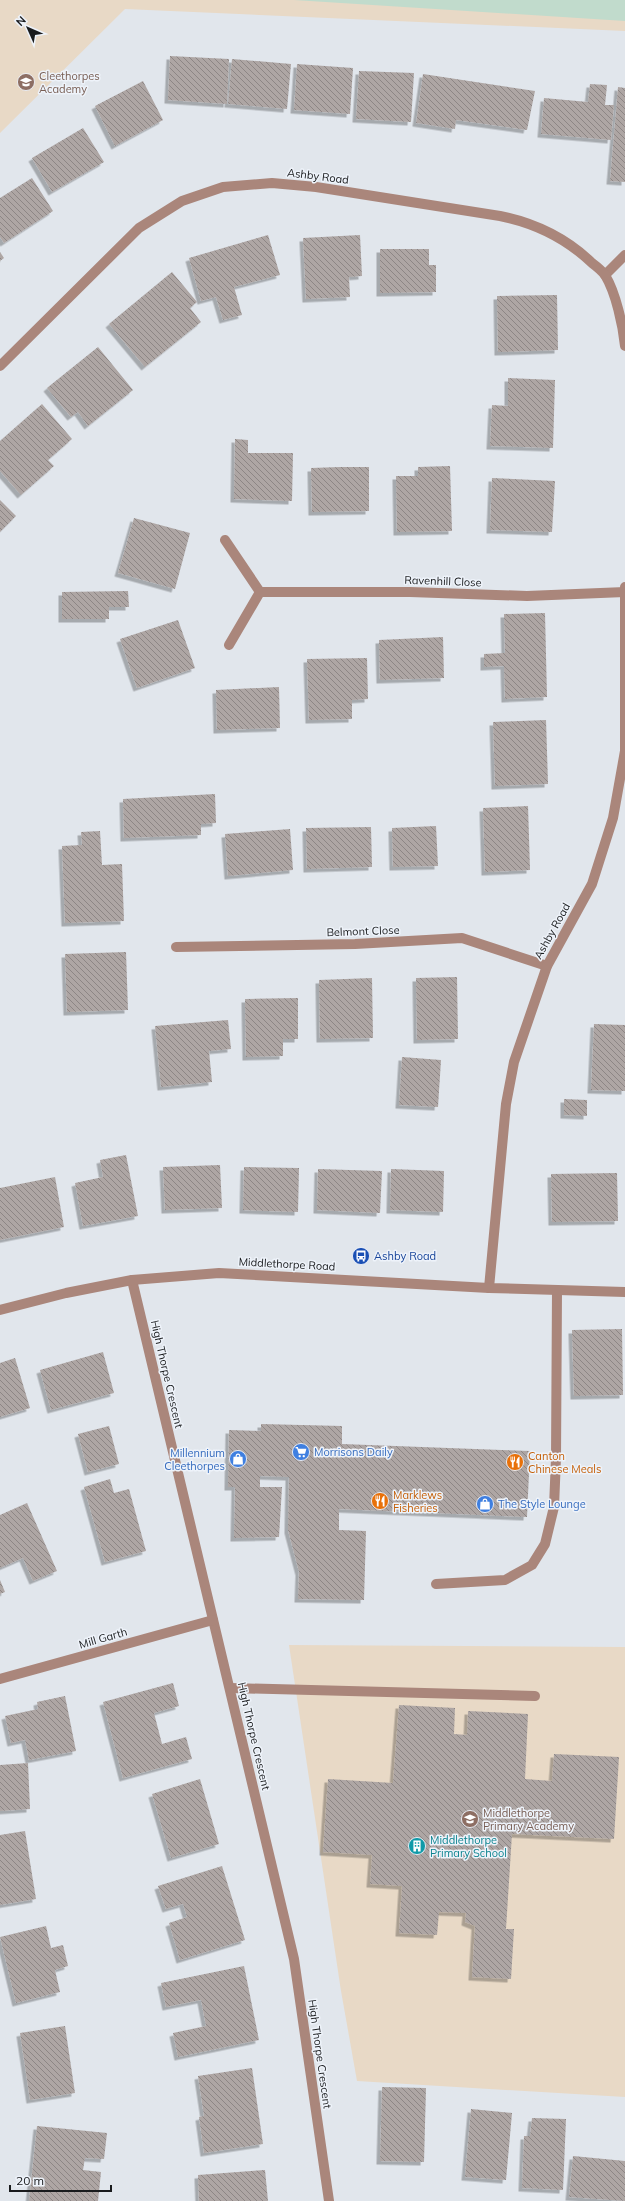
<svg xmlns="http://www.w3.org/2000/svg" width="625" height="2201" viewBox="0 0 625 2201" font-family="Mulish,sans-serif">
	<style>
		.education { fill: #e8d9c6 }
		.green { fill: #c1dbcc }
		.building { fill: url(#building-back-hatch); filter: url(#shadow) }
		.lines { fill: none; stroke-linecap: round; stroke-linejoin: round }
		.lane { stroke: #aa867b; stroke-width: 10 }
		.street { stroke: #aa867b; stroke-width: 10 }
		.labels { text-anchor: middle; stroke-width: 3; stroke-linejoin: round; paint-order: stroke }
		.education-label { font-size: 11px; fill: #785e54; stroke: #eef3fa; text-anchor: start }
		.street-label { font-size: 11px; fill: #191b1d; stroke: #eef3fa }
		.transit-label { font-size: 11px; fill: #164399; stroke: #eef3fa; text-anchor: start }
		.shop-label { font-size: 11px; fill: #366cbe; stroke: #eef3fa; text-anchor: start }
		.food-label { font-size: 11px; fill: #c56008; stroke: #eef3fa; text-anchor: start }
		.culture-label { font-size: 11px; fill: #0d838f; stroke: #eef3fa; text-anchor: start }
	</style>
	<defs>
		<pattern id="building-back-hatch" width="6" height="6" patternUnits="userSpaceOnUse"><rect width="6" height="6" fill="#aea6a4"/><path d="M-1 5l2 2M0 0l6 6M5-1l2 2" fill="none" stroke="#8d8685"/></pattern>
		<filter id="shadow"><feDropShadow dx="-3.5" dy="3.5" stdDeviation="0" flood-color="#0004"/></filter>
	</defs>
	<rect width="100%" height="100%" fill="#e1e6ec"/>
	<g class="education">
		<path d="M0,0H625V31L125,9L0,133Z"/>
		<path d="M289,1645L625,1647V2097L357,2081L341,1991Z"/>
	</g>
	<path class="green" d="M294,0H625V21Z"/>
	<g class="building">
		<path d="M170,56L229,59L227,104L168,100Z"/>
		<path d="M232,59L291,64L287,109L228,104Z"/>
		<path d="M297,64L353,68L350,114L294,110Z"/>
		<path d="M359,71L414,73L411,122L356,119Z"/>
		<path d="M423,74L535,91L527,130L456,120L455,129L416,123Z"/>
		<path d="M143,81L163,120L115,146L95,106Z"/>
		<path d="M590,84L607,85L605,105H614L611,140L541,134L544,98L588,102Z"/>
		<path d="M618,87L625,88V182L610,181Z"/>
		<path d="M83,128L104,162L52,192L32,158Z"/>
		<path d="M32,178L53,211L4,243L0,237V198Z"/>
		<path d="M268,235L280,275L234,287L242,315L223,320L216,297L201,301L189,258Z"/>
		<path d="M360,235L362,276L349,277L350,297L306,299L303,238Z"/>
		<path d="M380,249H429V265H436V292L380,293Z"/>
		<path d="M0,252L4,258L0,261Z"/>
		<path d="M172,272L197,302L190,308L201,322L145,367L109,324Z"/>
		<path d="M557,295L558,350L498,352L497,296Z"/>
		<path d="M98,347L133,390L88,426L78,412L71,417L47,388Z"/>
		<path d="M508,378L555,380L553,448L490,446L492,405L508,406Z"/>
		<path d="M42,404L72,439L48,460L54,466L21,495L0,471V441Z"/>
		<path d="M235,439L248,440V453H293L292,501L234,499Z"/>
		<path d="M450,466L452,531L397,532L396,476H418V467Z"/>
		<path d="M340,467H369V511L312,512L311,468Z"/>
		<path d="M492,478L555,481L552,532L490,530Z"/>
		<path d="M0,500L16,516L0,532Z"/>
		<path d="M134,518L190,533L175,589L118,573Z"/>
		<path d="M128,591L129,607H109V619H62V592Z"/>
		<path d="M545,613L547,697L505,699L504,666L484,667V654L505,653L504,614Z"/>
		<path d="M178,620L195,668L137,688L120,639Z"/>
		<path d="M443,637L444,678L380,680L379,640Z"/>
		<path d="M367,658L368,699L352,700V719L309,720L307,659Z"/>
		<path d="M279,687L280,728L217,730L216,690Z"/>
		<path d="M546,720L548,784L495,786L493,722Z"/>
		<path d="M215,794L216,823L201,824V835L124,838L123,799Z"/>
		<path d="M528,806L530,870L485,872L483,808Z"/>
		<path d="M436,826L438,866L393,867L392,828Z"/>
		<path d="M371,827L372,867L307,869L306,828Z"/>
		<path d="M290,829L293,870L228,876L225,834Z"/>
		<path d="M100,831L102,865L122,864L124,921L65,923L62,846L82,845L81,832Z"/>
		<path d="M126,952L128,1010L67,1012L65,954Z"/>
		<path d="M457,977L458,1039L417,1040L416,978Z"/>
		<path d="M372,978L373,1038L320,1039L319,980Z"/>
		<path d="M298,998V1039H283V1056L246,1057L245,999Z"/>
		<path d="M228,1020L231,1049L209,1051L212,1082L161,1087L155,1026Z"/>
		<path d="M594,1024L625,1025V1091L591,1090Z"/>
		<path d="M402,1057L441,1060L438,1107L399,1105Z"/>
		<path d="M564,1099L587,1100V1116L564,1115Z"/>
		<path d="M126,1155L138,1216L83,1226L75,1183L103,1177L100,1160Z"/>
		<path d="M220,1165L222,1208L165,1210L163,1167Z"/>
		<path d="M244,1167L299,1168L298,1212L243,1210Z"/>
		<path d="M318,1169L382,1171L380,1213L317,1210Z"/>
		<path d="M391,1169L444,1171L443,1212L390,1210Z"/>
		<path d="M617,1173L618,1221L552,1222L551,1174Z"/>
		<path d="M55,1177L64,1227L0,1240V1188Z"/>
		<path d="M622,1329L623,1395L574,1396L572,1330Z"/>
		<path d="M103,1352L114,1393L51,1410L40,1370Z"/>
		<path d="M15,1358L30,1408L0,1417V1363Z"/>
		<path d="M261,1424L342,1426V1444L530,1451L527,1517L339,1509V1530L366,1531L364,1600L298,1599L299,1572L288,1530L289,1477L260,1476V1487H282L279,1537L234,1538L235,1487H228L229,1430L261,1431Z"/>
		<path d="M109,1426L119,1464L88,1472L78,1434Z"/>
		<path d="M110,1479L114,1493L129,1489L146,1551L105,1562L84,1487Z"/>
		<path d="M27,1503L57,1571L33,1581L23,1558L0,1568V1515Z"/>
		<path d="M0,1580L5,1592L0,1594Z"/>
		<path d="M173,1683L179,1706L154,1713L162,1744L186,1737L192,1759L123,1778L103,1702Z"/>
		<path d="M65,1696L76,1751L29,1760L25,1740L11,1743L5,1716L38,1709L37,1702Z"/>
		<path d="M399,1705L455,1708L454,1734L467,1735L468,1711L528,1714L525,1779L552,1781L554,1754L619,1757L614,1839L512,1834L506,1929H514L511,1979L472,1977L475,1926L465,1922L466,1913L439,1912L437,1935L399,1933L402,1886L370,1884L372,1855L323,1852L328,1779L393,1783Z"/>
		<path d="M28,1763L30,1809L0,1811V1765Z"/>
		<path d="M200,1779L219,1844L171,1858L152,1794Z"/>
		<path d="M25,1831L36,1899L0,1905V1835Z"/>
		<path d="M222,1866L245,1940L180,1960L169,1923L187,1917L183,1904L166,1909L158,1886Z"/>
		<path d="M46,1926L51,1948L63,1945L68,1966L55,1970L60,1992L16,2003L0,1937Z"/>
		<path d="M244,1966L259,2040L178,2057L173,2033L206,2026L201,2000L166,2007L161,1983Z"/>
		<path d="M65,2026L75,2093L30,2100L20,2033Z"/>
		<path d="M252,2068L263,2144L204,2153L199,2117L204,2116L198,2076Z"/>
		<path d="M382,2087L426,2088L424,2162L380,2161Z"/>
		<path d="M471,2109L512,2113L506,2180L465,2177Z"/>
		<path d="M532,2118L566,2119L563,2190L522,2188L524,2136H530Z"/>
		<path d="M37,2126L107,2133L104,2159L85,2158L83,2170L101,2172L98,2201H29Z"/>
		<path d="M573,2156L625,2161V2201L569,2197Z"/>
		<path d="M265,2170L268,2201H199L198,2175Z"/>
	</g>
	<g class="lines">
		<g class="lane">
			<path d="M436,1584L505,1580L532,1565L545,1544L554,1507L556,1458L557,1291"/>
			<path d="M231,1688L535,1696"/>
		</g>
		<g class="street">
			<path d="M605,275L625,255"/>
			<path d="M0,366L139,228L182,201L223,187L272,183L316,187L500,216C535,223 565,237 592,263C596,266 602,271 605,275C616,293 623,326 625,346"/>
			<path d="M225,540L260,592L229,645"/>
			<path d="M260,592H410L527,596L625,592"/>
			<path d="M176,947L355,944L462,938L547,966"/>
			<path d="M132,1280L294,1959L329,2201"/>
			<path d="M489,1288L506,1104L514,1062L547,966L592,884L613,818L625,751V587"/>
			<path d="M0,1310L66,1293L132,1280L219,1273L489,1288L625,1292"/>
			<path d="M0,1679L213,1620"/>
		</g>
	</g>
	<defs>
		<g id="school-disc" transform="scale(0.9)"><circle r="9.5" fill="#8d6e63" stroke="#eef3fa"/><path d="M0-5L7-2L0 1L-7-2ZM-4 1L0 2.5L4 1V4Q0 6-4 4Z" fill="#fff"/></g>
		<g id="bus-disc" transform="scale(0.9)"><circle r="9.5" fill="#1a4fb4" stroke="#eef3fa"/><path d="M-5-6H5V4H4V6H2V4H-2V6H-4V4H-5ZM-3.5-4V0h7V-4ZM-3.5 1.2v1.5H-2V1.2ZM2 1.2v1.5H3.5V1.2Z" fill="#fff"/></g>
		<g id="supermarket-disc" transform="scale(0.9)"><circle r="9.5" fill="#3f7fe0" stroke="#eef3fa"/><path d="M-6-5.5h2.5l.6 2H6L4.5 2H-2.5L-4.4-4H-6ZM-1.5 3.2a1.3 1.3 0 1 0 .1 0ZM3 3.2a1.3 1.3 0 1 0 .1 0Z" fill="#fff"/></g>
		<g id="shop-disc" transform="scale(0.9)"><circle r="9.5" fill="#3f7fe0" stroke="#eef3fa"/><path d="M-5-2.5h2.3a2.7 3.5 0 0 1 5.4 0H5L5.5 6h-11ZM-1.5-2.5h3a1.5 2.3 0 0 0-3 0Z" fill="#fff"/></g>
		<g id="restaurant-disc" transform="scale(0.9)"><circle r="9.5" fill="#e8710a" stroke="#eef3fa"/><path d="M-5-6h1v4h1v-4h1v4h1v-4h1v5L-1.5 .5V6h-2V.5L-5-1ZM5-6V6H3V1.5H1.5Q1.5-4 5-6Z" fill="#fff"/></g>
		<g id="building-disc" transform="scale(0.9)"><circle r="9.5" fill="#0f9aa8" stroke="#eef3fa"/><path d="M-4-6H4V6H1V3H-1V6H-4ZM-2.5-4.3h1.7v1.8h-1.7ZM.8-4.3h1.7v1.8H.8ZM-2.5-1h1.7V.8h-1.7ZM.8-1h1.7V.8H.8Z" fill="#fff"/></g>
	</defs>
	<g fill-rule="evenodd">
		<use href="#school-disc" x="26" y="82"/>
		<use href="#bus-disc" x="361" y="1256"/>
		<use href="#supermarket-disc" x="301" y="1452"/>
		<use href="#shop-disc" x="238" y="1459"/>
		<use href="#restaurant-disc" x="515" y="1462"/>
		<use href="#restaurant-disc" x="380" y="1501"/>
		<use href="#shop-disc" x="485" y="1504"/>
		<use href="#school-disc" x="470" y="1819"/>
		<use href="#building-disc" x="417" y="1846"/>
	</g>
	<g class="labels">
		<g class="education-label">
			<text x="39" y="80">Cleethorpes<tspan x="39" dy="13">Academy</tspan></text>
			<text x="483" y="1817">Middlethorpe<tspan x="483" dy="13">Primary Academy</tspan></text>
		</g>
		<g class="street-label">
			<text transform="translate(318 176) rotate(7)" y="4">Ashby Road</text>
			<text transform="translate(443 581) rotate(2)" y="4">Ravenhill Close</text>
			<text transform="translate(363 931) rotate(-2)" y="4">Belmont Close</text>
			<text transform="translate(552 931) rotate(-61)" y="4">Ashby Road</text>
			<text transform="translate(287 1264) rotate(3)" y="4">Middlethorpe Road</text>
			<text transform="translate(167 1374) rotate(77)" y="4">High Thorpe Crescent</text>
			<text transform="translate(103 1638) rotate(-16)" y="4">Mill Garth</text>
			<text transform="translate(254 1736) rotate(77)" y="4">High Thorpe Crescent</text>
			<text transform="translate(320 2054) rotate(82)" y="4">High Thorpe Crescent</text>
		</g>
		<g class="transit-label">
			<text x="374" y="1260">Ashby Road</text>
		</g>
		<g class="shop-label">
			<text x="314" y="1456">Morrisons Daily</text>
			<text x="225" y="1457" text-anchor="end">Millennium<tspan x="225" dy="13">Cleethorpes</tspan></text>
			<text x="498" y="1508">The Style Lounge</text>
		</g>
		<g class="food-label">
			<text x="528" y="1460">Canton<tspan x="528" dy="13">Chinese Meals</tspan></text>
			<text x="393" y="1499">Marklews<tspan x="393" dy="13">Fisheries</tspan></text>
		</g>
		<g class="culture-label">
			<text x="430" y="1844">Middlethorpe<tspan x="430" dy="13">Primary School</tspan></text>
		</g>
	</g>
	<g transform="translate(28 28) rotate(315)" stroke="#eef3fa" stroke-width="3" paint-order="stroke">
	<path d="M0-3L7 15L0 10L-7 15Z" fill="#191b1d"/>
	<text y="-6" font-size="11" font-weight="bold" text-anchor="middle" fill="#191b1d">N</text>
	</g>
	<path d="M10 2185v6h101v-6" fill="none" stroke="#191b1d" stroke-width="2"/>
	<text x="16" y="2185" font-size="12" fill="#191b1d" stroke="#eef3fa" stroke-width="3" paint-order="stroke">20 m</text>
</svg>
